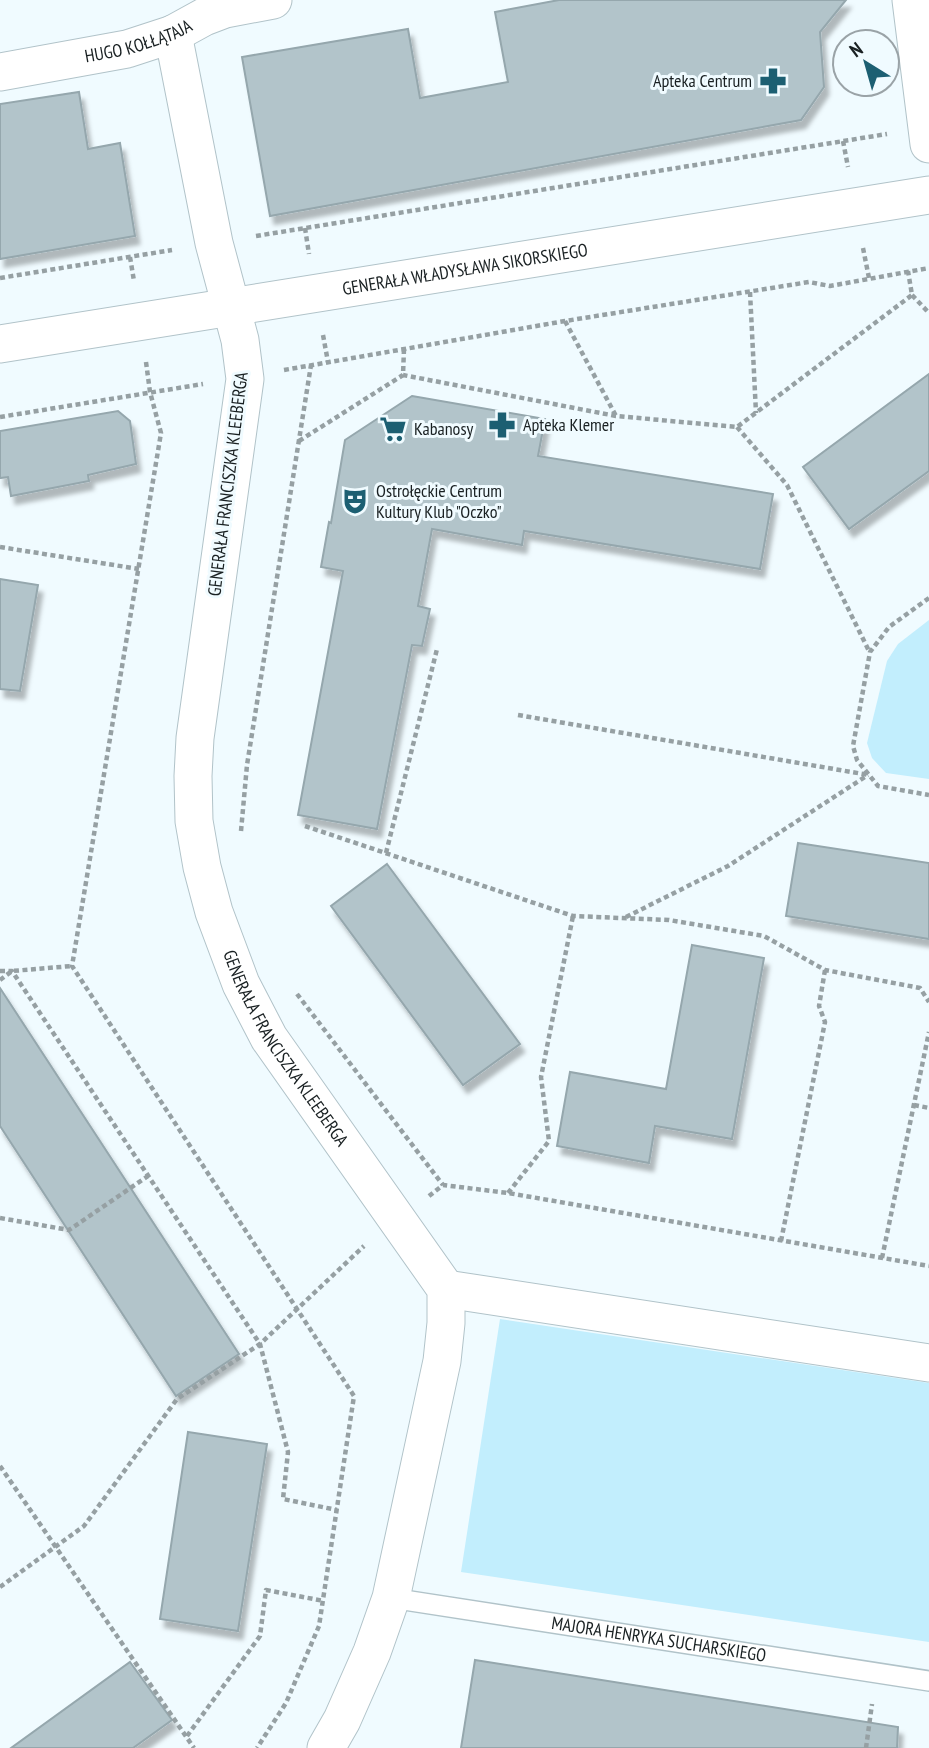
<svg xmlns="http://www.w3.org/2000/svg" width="929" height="1748" viewBox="0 0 929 1748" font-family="'PT Sans Narrow',sans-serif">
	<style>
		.green { fill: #c2eefd }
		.building { fill: #b2c4ca; stroke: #95a7ad; stroke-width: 2; filter: url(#shadow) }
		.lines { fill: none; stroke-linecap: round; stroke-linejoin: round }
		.lane-casing { stroke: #b1c3c9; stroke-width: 22 }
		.street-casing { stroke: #b1c3c9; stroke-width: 39 }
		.path { stroke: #96a0a3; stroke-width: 4.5; stroke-dasharray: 5 3.5; stroke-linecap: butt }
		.lane { stroke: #fff; stroke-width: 19 }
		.street { stroke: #fff; stroke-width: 37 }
		.labels { text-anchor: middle; stroke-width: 6; stroke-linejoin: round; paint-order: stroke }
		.street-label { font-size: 18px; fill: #192022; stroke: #f0fbff }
		.poi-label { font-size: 18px; fill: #192022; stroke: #f0fbff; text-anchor: start }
	</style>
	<defs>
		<filter id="shadow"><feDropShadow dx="4.5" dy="8" stdDeviation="2" flood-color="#0004"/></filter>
	</defs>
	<rect width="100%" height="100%" fill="#f0fbff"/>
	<g class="green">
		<path d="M929,620V779L886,773L872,758L867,743L887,661L898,644Z"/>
		<path d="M500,1319L929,1383V1642L461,1572Z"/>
	</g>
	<g class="building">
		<path d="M559,0H846L820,32L824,87L801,120L270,216L242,57L408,29L420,98L508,82L495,12Z"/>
		<path d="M79,92L88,149L120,143L135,236L0,259V104Z"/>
		<path d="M929,374V471L849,529L803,467Z"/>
		<path d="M412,396L545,419L538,456L773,494L760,569L524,531L522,545L432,529L418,606L430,609L422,646L412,645L377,829L298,815L343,571L321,567L329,522L331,523L345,440Z"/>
		<path d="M118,411L130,421L136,464L88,475L89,481L11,496L8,477L0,478V431Z"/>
		<path d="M0,579L38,585L20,691L0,689Z"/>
		<path d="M798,843L929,863V939L786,916Z"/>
		<path d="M387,864L520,1044L463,1085L331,906Z"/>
		<path d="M692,945L764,958L732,1139L655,1126L649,1163L557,1146L570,1072L666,1089Z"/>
		<path d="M0,988L239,1354L176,1396L0,1126Z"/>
		<path d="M188,1432L267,1444L238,1631L160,1619Z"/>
		<path d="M475,1660L898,1727L897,1748H461Z"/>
		<path d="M130,1662L172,1720L133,1748H11Z"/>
	</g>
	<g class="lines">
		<g class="lane-casing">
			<g id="lane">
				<path id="s1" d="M391,1598L929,1681"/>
			</g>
		</g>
		<g class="street-casing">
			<g id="street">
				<path d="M911,0L929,144"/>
				<path id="s2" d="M173,34L214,243L240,340L245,379L195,738L193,776L194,821L202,867L214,912L241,984L269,1038L446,1289V1323L442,1361L391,1598L372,1652L342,1720L326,1748"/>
				<path id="s3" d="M0,72L127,49L173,34L204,17L225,9L273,0"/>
				<path id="s4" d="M0,344L929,195"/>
				<path d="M446,1289L929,1363"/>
			</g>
		</g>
		<g class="path">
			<path d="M843,141L848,167"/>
			<path d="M305,228L309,254"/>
			<path d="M256,236L887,134"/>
			<path d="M863,248L869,278"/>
			<path d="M130,257L134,281"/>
			<path d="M0,278L172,250"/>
			<path d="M750,292L756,413"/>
			<path d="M912,295L929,313"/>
			<path d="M565,321L616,416"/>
			<path d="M323,335L328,362"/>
			<path d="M404,349L403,375L616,416L737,427L912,295L908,271"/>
			<path d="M146,362L150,392L161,433L72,966L354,1396L319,1626L286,1703L257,1748"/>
			<path d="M284,370L565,321L809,282L830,286L929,268"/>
			<path d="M0,417L203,384"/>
			<path d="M737,427L787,485L869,651"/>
			<path d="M299,441L403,375"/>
			<path d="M0,547L139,569"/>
			<path d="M929,598L889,627L870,652L853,746L857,760L878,786L929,795"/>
			<path d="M518,715L869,775"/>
			<path d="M305,826L573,916L669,920L764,936L825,970L920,988L929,1002"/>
			<path d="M241,831L247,765L311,365"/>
			<path d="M386,853L437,649"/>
			<path d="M626,917L728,866L868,775"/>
			<path d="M0,971H12L260,1344L288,1452L283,1499L337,1510"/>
			<path d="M0,980L12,971L72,966"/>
			<path d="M297,994L443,1185"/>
			<path d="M914,1105L929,1108"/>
			<path d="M508,1193L549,1141L541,1077L573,916"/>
			<path d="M429,1196L443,1185L508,1193L929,1266"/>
			<path d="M0,1218L69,1230L148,1176"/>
			<path d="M781,1241L825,1022L819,1006L825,970"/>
			<path d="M882,1258L929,1032"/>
			<path d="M0,1466L194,1748"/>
			<path d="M0,1587L84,1526L177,1399L260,1344L364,1246"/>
			<path d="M187,1736L260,1636L266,1590L324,1601"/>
			<path d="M866,1748L872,1704"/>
		</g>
		<use href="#lane" class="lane"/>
		<use href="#street" class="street"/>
	</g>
	<defs>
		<g id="pharmacy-bare" transform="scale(2.1)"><path d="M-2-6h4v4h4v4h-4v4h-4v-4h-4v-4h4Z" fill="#1c5f72" stroke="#f0fbff" stroke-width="2.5" paint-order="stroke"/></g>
		<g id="supermarket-bare" transform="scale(2.1)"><path d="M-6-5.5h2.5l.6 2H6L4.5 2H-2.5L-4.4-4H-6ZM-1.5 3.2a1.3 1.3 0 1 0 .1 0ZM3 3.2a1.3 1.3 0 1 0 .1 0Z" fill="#1c5f72" stroke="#f0fbff" stroke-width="2.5" paint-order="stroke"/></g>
		<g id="theatre-bare" transform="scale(2.1)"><path d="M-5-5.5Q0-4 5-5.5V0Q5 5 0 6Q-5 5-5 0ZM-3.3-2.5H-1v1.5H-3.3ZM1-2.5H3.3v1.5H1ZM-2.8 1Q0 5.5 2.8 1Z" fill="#1c5f72" stroke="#f0fbff" stroke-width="2.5" paint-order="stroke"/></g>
	</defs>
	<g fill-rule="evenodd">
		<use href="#pharmacy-bare" x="773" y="81"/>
		<use href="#pharmacy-bare" x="502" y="425"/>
		<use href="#supermarket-bare" x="393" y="429"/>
		<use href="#theatre-bare" x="355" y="501"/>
	</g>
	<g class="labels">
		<g class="street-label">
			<text dy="6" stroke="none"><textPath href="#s3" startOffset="142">HUGO KOŁŁĄTAJA</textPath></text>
			<text dy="6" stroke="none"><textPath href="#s4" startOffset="471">GENERAŁA WŁADYSŁAWA SIKORSKIEGO</textPath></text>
			<text transform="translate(228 484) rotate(-83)" y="6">GENERAŁA FRANCISZKA KLEEBERGA</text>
			<text dy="6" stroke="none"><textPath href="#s2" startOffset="1046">GENERAŁA FRANCISZKA KLEEBERGA</textPath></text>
			<text dy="6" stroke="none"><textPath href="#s1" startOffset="271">MAJORA HENRYKA SUCHARSKIEGO</textPath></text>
		</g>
		<g class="poi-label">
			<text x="752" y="87" text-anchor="end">Apteka Centrum</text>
			<text x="523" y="431">Apteka Klemer</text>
			<text x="414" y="435">Kabanosy</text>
			<text x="376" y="497">Ostrołęckie Centrum<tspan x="376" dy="21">Kultury Klub "Oczko"</tspan></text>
		</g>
	</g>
	<g transform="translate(866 63) rotate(323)"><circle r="33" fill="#f0fbff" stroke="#9aa3a7" stroke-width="2"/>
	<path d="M0-5L12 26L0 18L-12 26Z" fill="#1c5f72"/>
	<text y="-10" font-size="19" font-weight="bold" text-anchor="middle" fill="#192022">N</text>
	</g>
</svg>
